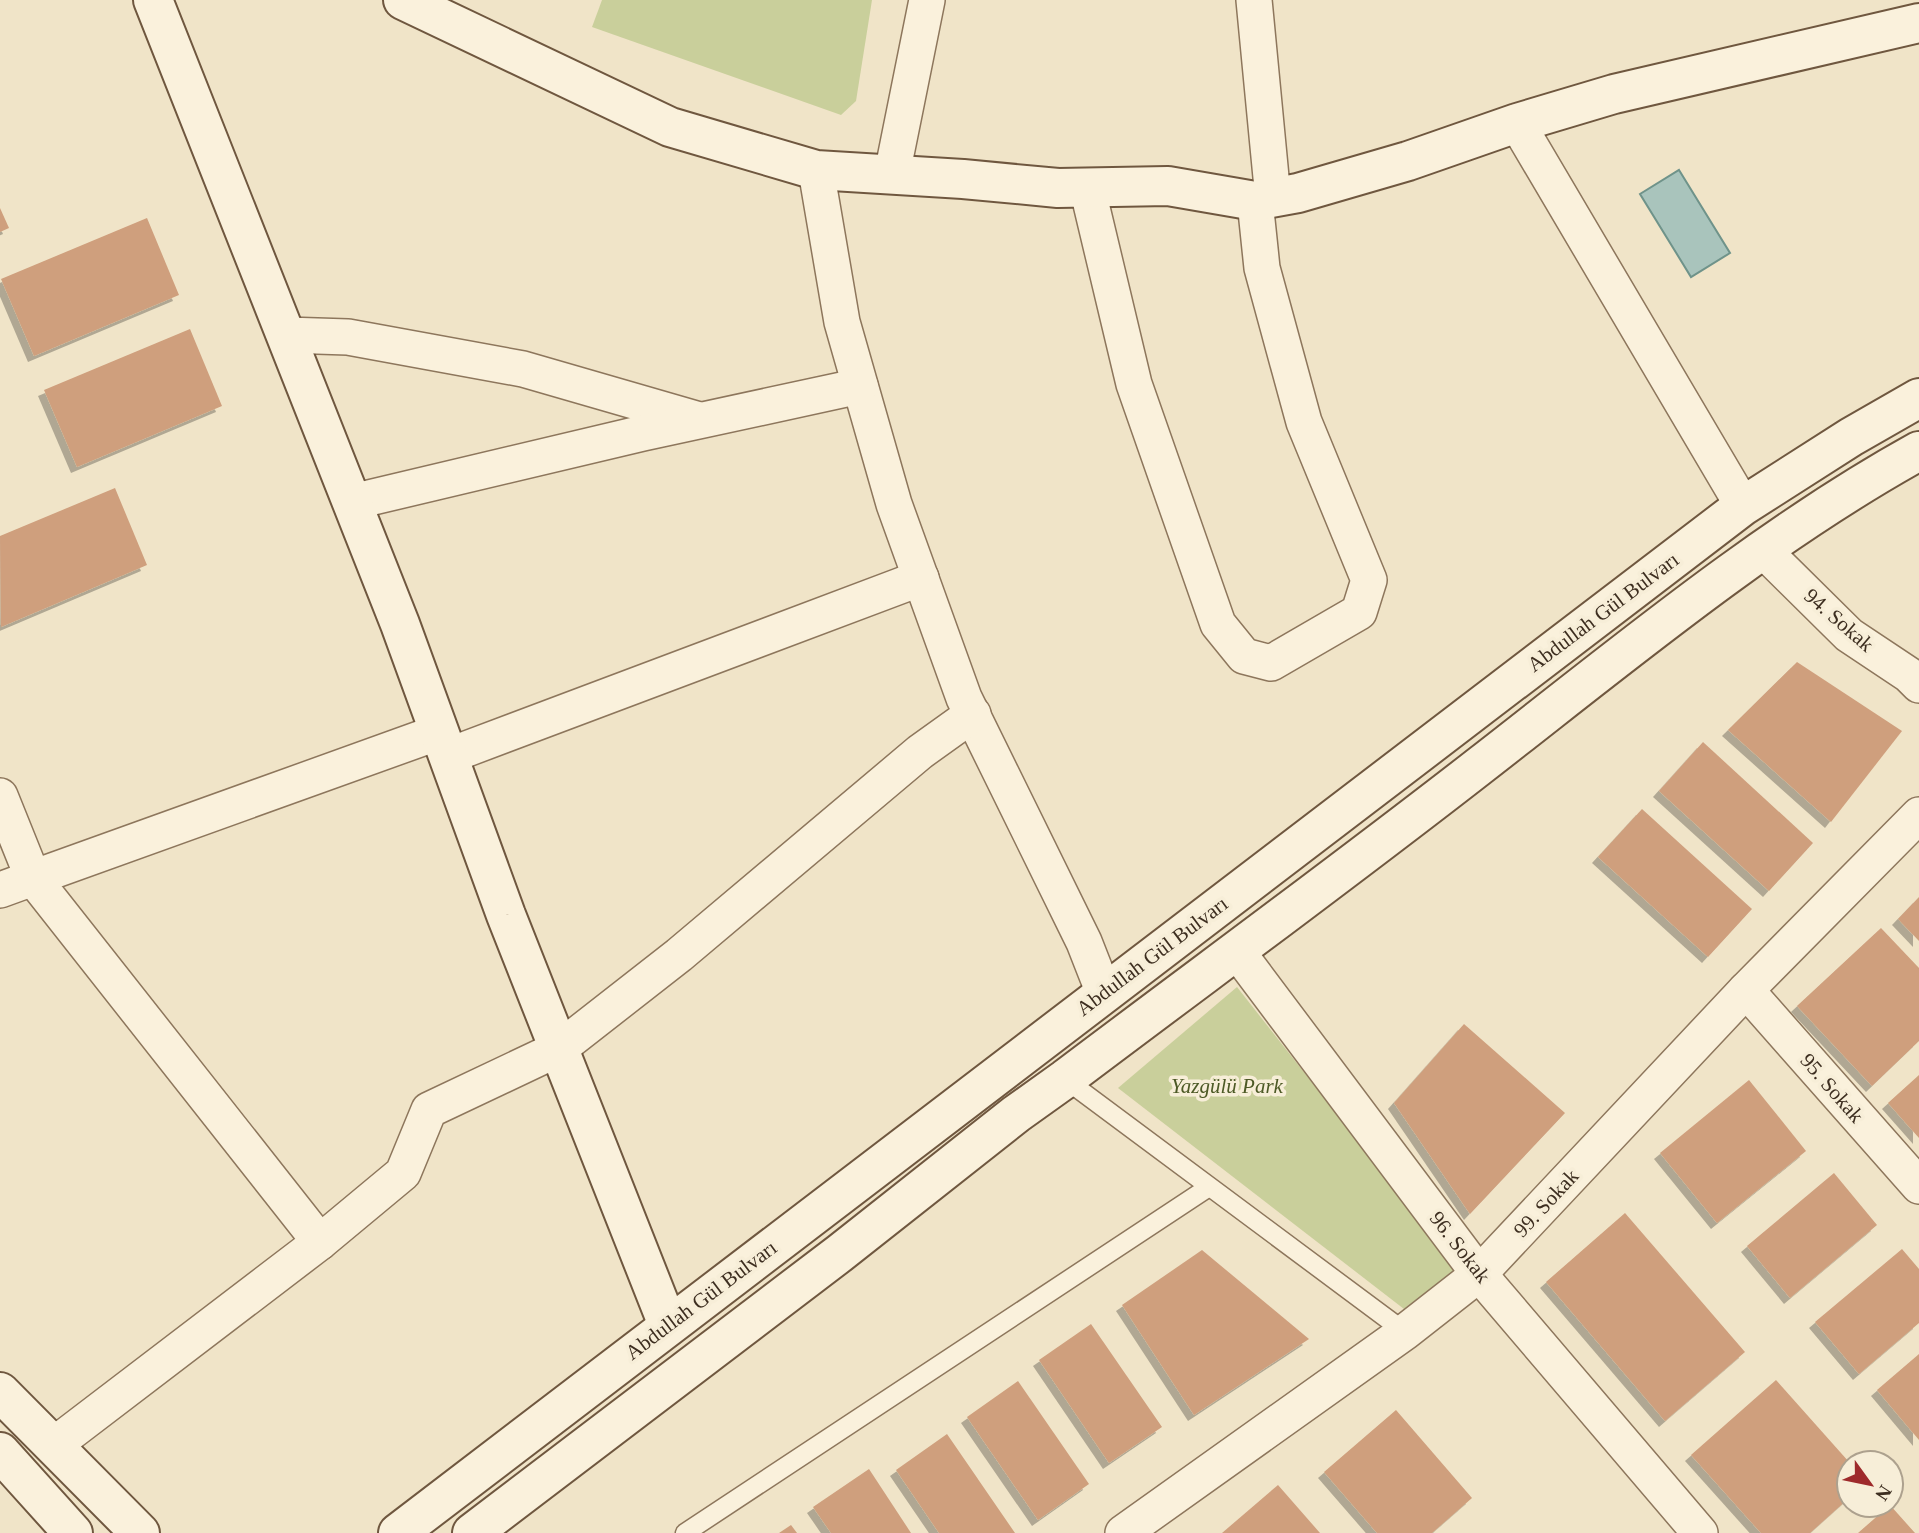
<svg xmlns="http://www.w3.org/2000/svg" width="1919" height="1533" viewBox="0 0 1919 1533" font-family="Georgia,serif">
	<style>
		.green { fill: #c9cf9b }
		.water { fill: #a9c4bc; stroke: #6f938a; stroke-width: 2 }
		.building { fill: #cf9f7d; filter: url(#shadow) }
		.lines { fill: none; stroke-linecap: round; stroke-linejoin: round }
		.lane-casing { stroke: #8d765c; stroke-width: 21 }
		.street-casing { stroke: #8d765c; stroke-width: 38 }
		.secondary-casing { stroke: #6f573f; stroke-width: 42 }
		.lane { stroke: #faf1dc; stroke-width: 18 }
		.street { stroke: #faf1dc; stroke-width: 35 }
		.secondary { stroke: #faf1dc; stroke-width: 38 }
		.labels { text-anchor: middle; stroke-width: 7; stroke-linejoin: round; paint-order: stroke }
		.street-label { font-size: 21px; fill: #3d2e20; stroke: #f7eed8 }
		.park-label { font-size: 21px; font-style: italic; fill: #4d5a26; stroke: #f7eed8 }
	</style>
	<defs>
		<filter id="shadow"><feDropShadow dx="-6" dy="6" stdDeviation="0" flood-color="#0004"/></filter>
	</defs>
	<rect width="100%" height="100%" fill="#f0e4c8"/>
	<g class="green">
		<path d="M602,0H872L856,101L841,115L592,27Z"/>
		<path d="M1237,987L1458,1268L1404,1309L1118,1088Z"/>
	</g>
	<path class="water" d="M1679,170L1730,253L1691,277L1640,194Z"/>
	<g class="building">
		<path d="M0,208L9,228L0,232Z"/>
		<path d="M147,218L179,295L34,356L1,279Z"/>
		<path d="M190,329L222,406L77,467L44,390Z"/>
		<path d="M115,488L147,565L1,627L0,536Z"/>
		<path d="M1797,662L1902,731L1831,822L1728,730Z"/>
		<path d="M1703,742L1813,843L1769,891L1659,791Z"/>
		<path d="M1642,809L1752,909L1708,957L1598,857Z"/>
		<path d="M1919,897V941L1898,919Z"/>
		<path d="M1881,928L1919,968V1041L1872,1086L1797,1006Z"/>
		<path d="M1464,1024L1565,1113L1470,1214L1394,1103Z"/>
		<path d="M1919,1075V1138L1888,1103Z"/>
		<path d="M1749,1080L1806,1151L1717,1223L1660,1153Z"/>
		<path d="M1834,1173L1877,1225L1790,1298L1747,1246Z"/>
		<path d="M1625,1213L1745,1352L1665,1421L1546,1282Z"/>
		<path d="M1902,1249L1919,1269V1323L1859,1374L1815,1322Z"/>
		<path d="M1202,1250L1309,1339L1194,1415L1122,1305Z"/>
		<path d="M1091,1324L1162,1427L1109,1463L1039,1360Z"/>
		<path d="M1919,1354V1440L1877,1390Z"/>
		<path d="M1776,1380L1849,1462V1498L1810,1533H1761L1691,1455Z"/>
		<path d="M1018,1381L1089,1484L1038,1520L967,1417Z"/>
		<path d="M1396,1410L1472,1498L1432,1533H1377L1324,1472Z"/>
		<path d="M947,1434L1015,1533H939L896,1470Z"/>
		<path d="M869,1469L911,1533H831L813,1507Z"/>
		<path d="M1278,1485L1320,1533H1222Z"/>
		<path d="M1890,1505L1915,1533H1858Z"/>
		<path d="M791,1525L797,1533H779Z"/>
	</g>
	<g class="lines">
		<g class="lane-casing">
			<g id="lane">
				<path d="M1065,1079L1405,1332"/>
				<path d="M685,1533L1209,1187"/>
			</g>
		</g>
		<g class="street-casing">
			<g id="street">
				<path d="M1254,0L1273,198"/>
				<path d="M1517,123L1743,506"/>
				<path d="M816,170L842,322L894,504L964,698L1084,942L1104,993"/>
				<path d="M892,174L927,0"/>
				<path d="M1087,187L1134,384L1218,624L1244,656L1271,663L1359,612L1369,580L1304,422L1262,268L1255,201"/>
				<path d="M286,335L348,337L523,369L696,419"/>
				<path d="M352,502L643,433L860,386"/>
				<path d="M1763,550L1849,635L1909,675L1919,685"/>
				<path d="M448,756L921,578"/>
				<path d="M0,796L33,878L0,890"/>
				<path d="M1236,950L1479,1274L1700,1533"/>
				<path d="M1746,990L1919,1186"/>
				<path d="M320,1242L33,878L439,732"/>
				<path d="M54,1445L320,1242L403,1173L429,1110L560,1048L679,955L920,752L973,714"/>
				<path d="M1123,1533L1405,1332L1479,1274L1746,990L1919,815"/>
			</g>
		</g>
		<g class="secondary-casing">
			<g id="secondary">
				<path d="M153,0L400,624L506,915L668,1325"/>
				<path d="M403,0L670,127L816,170L963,179L1058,188L1168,186L1255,201L1298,193L1408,161L1517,123L1614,94L1919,23"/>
				<path d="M0,1392L140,1533"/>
				<path d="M0,1452L73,1533"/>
				<path d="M398,1533L1743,506L1851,437L1919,398"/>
				<path d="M472,1533L840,1253L1016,1114L1065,1079C1204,974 1345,871 1482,764C1621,656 1765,536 1919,451"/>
			</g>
		</g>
		<use href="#lane" class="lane"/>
		<use href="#street" class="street"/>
		<use href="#secondary" class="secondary"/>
	</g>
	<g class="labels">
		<g class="street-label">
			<text transform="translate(1603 612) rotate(-37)" y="7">Abdullah Gül Bulvarı</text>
			<text transform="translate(1839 620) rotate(41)" y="7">94. Sokak</text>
			<text transform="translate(1152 956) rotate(-37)" y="7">Abdullah Gül Bulvarı</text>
			<text transform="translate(1832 1088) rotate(49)" y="7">95. Sokak</text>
			<text transform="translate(1546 1203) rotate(-47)" y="7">99. Sokak</text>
			<text transform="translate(1460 1247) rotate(52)" y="7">96. Sokak</text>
			<text transform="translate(701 1300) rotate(-37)" y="7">Abdullah Gül Bulvarı</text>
		</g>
		<g class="park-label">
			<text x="1227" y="1093">Yazgülü Park</text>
		</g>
	</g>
	<g transform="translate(1870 1484) rotate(123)"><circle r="33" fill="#f7eed8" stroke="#ada18e" stroke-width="2"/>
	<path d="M0-5L12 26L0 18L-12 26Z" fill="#9e2a2b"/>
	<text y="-10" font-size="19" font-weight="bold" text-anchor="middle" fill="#3d2e20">N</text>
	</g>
</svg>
